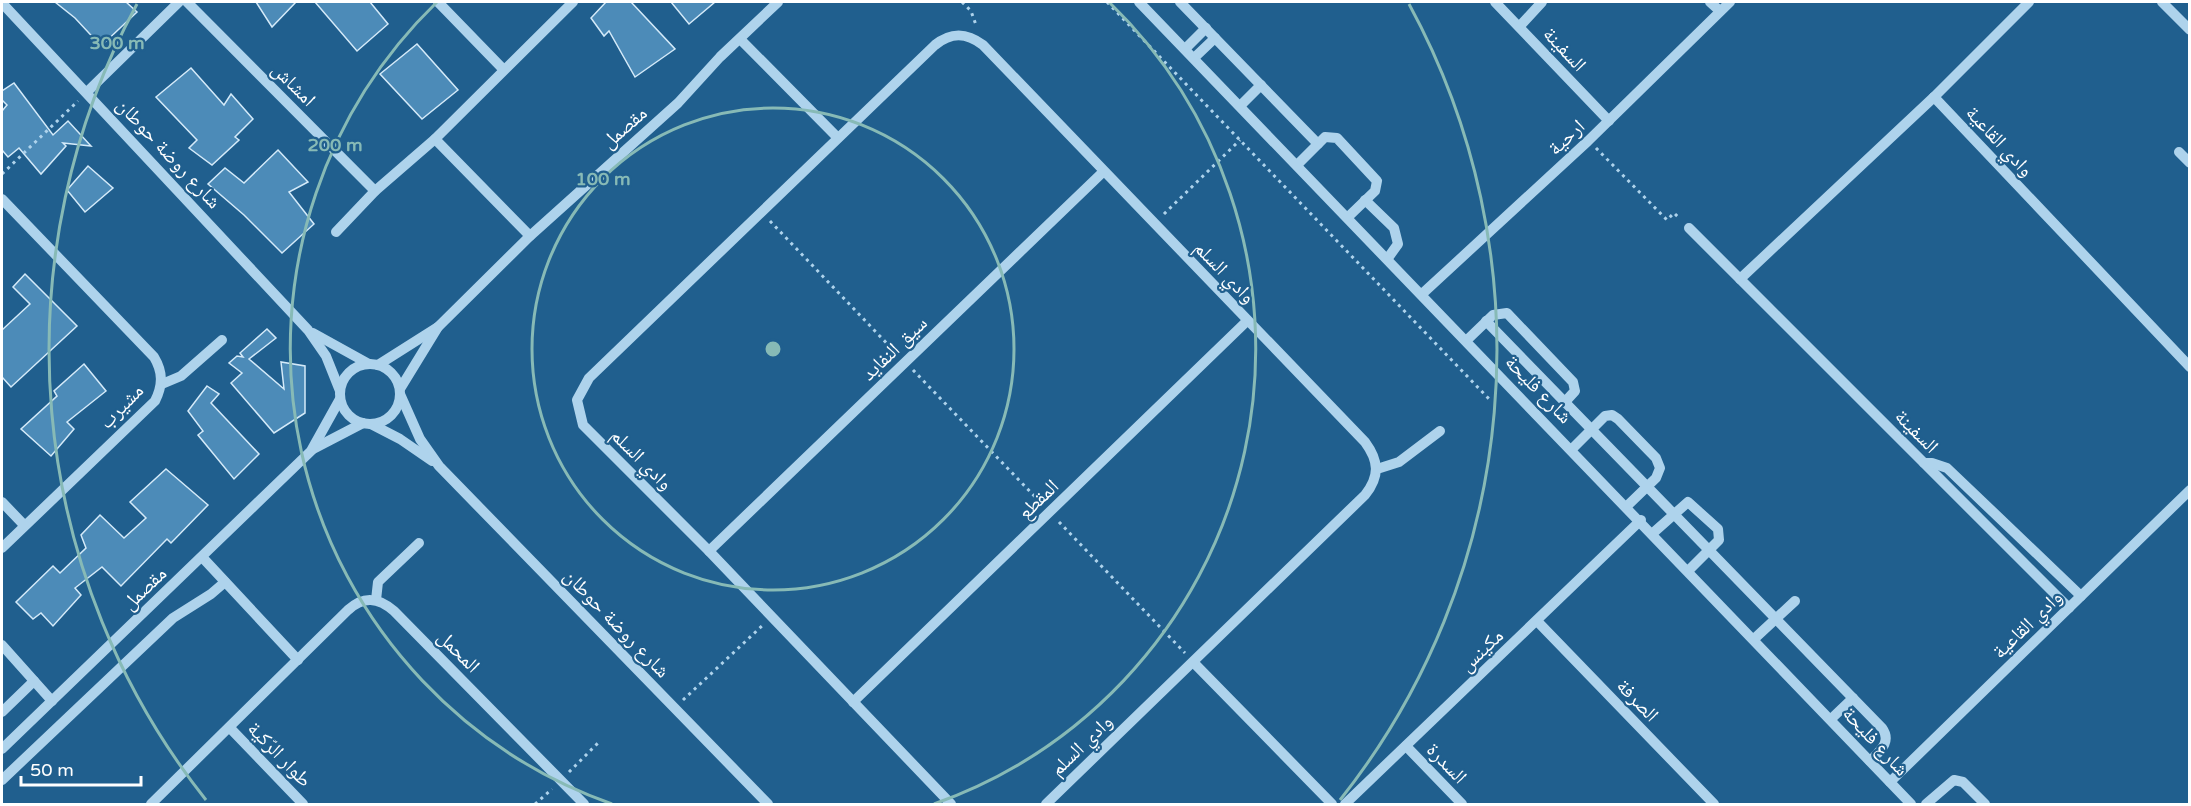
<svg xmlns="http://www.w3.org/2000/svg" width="2191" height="806" viewBox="0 0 2191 806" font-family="'Varela Round','Noto Naskh Arabic',sans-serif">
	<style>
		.building { fill: #4c8bb8; stroke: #d4eaf9; stroke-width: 1.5 }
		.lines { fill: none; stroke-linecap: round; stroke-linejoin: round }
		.path { stroke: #aed3ec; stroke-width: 3; stroke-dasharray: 3 4.5; stroke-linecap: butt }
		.minor { stroke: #aed3ec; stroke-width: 10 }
		.ring { fill: none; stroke: #87bab6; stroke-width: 3 }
		.labels { text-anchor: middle; stroke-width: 4.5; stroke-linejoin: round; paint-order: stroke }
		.street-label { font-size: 20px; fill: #fff; stroke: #205f8e }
		.centre { fill: #87bab6; stroke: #205f8e; stroke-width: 3 }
		.ring-label { font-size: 18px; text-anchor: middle; font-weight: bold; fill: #87bab6; stroke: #205f8e; stroke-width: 4.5; stroke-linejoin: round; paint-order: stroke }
	</style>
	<rect width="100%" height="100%" fill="#205f8e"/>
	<g class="building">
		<path d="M55,2H126L137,12L101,46L75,18Z"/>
		<path d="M256,2H296L272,27Z"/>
		<path d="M315,2H370L388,24L357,51Z"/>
		<path d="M606,2H631L675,49L635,77L609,31L604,36L591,18Z"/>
		<path d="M671,2H715L689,24Z"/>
		<path d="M417,44L458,90L422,119L380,74Z"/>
		<path d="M191,68L224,105L231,94L253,119L235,137L239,140L212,165L189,148L197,140L156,97Z"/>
		<path d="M14,83L53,135L68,121L91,146L63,143L66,146L41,174L19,148L8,157L2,150V111L7,105L2,100V91Z"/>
		<path d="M278,150L308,182L289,192L314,224L282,253L244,215L208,184L225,168L244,183Z"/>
		<path d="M88,166L113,188L85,212L67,190Z"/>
		<path d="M25,274L77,326L11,387L2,377V330L30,304L13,287Z"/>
		<path d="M267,329L276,338L249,359L284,389L281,362L305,366V413L274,433L231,383L242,373L229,363L237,356L243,357L240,353Z"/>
		<path d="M84,364L106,391L67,422L74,429L51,456L21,429L57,396L54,391Z"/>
		<path d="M207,386L219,394L211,403L259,454L234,479L198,435L203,431L188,411Z"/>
		<path d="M166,469L208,505L171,543L167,539L121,586L102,567L75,588L81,595L53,626L41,613L33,619L16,602L53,566L60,573L86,548L81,535L100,515L124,538L146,518L130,502Z"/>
	</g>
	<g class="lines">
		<g class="path">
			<path d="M962,2L971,11L976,25"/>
			<path d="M1107,2L1491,401"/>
			<path d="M1596,148L1667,220L1674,213L1680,219"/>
			<path d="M2,174L78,101"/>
			<path d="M1164,214L1240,140"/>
			<path d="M770,221L896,353"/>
			<path d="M913,370L1042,504"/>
			<path d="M1059,522L1185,653"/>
			<path d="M683,700L764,624"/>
			<path d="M569,772L600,741"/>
			<path d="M535,804L552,789"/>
		</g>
		<g class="minor">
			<path d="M187,2L375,191"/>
			<path d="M438,2L503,69"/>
			<path d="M1139,2L1911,804"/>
			<path d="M1180,2L1318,144"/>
			<path d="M1495,2L1609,121"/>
			<path d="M1710,2L1720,11"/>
			<path d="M2162,2L2190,30"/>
			<path d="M2,3L308,330L326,356L340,391"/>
			<path d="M1520,26L1542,2"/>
			<path d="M740,39L837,137"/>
			<path d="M1185,49L1206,28"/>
			<path d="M1194,58L1215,38"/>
			<path d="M87,92L179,2"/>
			<path d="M1934,97L2190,367"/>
			<path d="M1240,106L1261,85"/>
			<path d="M435,139L530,236"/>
			<path d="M2179,152L2190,163"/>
			<path d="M1297,165L1325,137L1337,138L1377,181L1375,191L1348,217"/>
			<path d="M2,199L154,357C163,372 163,385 155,401L2,548"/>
			<path d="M1365,200L1394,228L1398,244L1388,258"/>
			<path d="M1689,228L2069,608"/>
			<path d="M336,232L375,191L435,139L573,2"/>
			<path d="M1740,279L1934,97L2029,2"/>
			<path d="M1422,294L1588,141L1730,2"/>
			<path d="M1486,321L1882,728C1892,742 1880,751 1870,761"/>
			<path d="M313,333L369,364"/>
			<path d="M1467,340L1493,315L1507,313L1573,382L1575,391L1564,403"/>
			<circle cx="370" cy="394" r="30"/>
			<path d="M378,365L438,327"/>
			<path d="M162,384L181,376L222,340"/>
			<path d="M400,389L438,327L530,236L678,103L720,57L778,2"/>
			<path d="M400,394L420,439L439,466L768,804"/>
			<path d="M371,424L400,439L432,461"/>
			<path d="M313,449L363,423"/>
			<path d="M1572,449L1605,416L1612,415L1618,419L1656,458L1660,468L1656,478L1627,506"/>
			<path d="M1924,463H1932L1947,468L2081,596"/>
			<path d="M1377,469L1399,462L1440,431"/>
			<path d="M2,502L24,525"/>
			<path d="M1653,533L1688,502L1718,529L1719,540L1689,570"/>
			<path d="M709,551L1103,172"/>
			<path d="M202,557L298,660"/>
			<path d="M376,600L378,582L419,543"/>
			<path d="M1537,621L1714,804"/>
			<path d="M1754,639L1795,601"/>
			<path d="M2,645L52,701"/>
			<path d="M1194,663L1332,804"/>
			<path d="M853,702L1247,321"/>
			<path d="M2,712L34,681"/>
			<path d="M1831,719L1853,698"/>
			<path d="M230,728L303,804"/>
			<path d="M1406,746L1462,804"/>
			<path d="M2,749L311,451L340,399"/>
			<path d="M2,780L173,618L211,594L225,582"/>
			<path d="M1890,782L2190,490"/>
			<path d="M151,804L348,610C363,596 378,597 394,611L584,804"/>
			<path d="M951,804L709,551L583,425L577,400L589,378L935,45C951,32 966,32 983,45L1365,442C1379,461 1380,476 1365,495L1046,804"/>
			<path d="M1345,804L1641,520"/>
			<path d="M1926,804L1954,780L1963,782L1985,804"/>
		</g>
	</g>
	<g class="ring">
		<circle cx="773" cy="349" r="241"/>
		<path d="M612 804A483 483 0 0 1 437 2M1109 2A483 483 0 0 1 934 804"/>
		<path d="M206 800A724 724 0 0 1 137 4M1409 4A724 724 0 0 1 1340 800"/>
	</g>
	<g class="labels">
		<g class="street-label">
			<text transform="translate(1565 49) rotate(47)" y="7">السفينة</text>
			<text transform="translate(294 84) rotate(45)" y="7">امشاش</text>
			<text transform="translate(624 127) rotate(-41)" y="7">مقصمل</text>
			<text transform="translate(1566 137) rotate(-43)" y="7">ارحية</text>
			<text transform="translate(2000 141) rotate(47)" y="7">وادي القاعية</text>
			<text transform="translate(169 153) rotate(47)" y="7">شارع روضة حوطان</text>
			<text transform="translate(1225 272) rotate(46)" y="7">وادي السلم</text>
			<text transform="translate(894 348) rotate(-44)" y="7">سيق النفايد</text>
			<text transform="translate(1539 389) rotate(46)" y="7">شارع فليحة</text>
			<text transform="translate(121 406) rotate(-46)" y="7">مشيرب</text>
			<text transform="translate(1917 431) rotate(45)" y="7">السفينة</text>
			<text transform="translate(642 459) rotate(45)" y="7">وادي السلم</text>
			<text transform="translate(1038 499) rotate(-44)" y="7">المقطع</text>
			<text transform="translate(144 588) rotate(-44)" y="7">مقصمل</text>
			<text transform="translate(617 623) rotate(46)" y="7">شارع روضة حوطان</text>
			<text transform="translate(2027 624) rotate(-44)" y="7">وادي القاعية</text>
			<text transform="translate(1481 650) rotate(-44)" y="7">مكينس</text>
			<text transform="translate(459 651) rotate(45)" y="7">المحمل</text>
			<text transform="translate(1638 700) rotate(46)" y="7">الصرفة</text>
			<text transform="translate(1876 741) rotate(47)" y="7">شارع فليحة</text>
			<text transform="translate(1081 745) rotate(-44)" y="7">وادي السلم</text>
			<text transform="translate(280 754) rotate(46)" y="7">طوار الرّكية</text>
			<text transform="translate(1447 763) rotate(46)" y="7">السدرة</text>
		</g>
	</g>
	<circle cx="773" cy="349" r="9" class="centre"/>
	<g class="ring-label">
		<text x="117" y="49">300 m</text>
		<text x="335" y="151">200 m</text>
		<text x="603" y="185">100 m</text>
	</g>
	<rect width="2191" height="806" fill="none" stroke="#ffffff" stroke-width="6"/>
	<path d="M21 776v9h120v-9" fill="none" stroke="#ffffff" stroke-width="3"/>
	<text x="30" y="776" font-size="18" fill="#ffffff" stroke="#205f8e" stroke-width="4.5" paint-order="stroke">50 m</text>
</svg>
